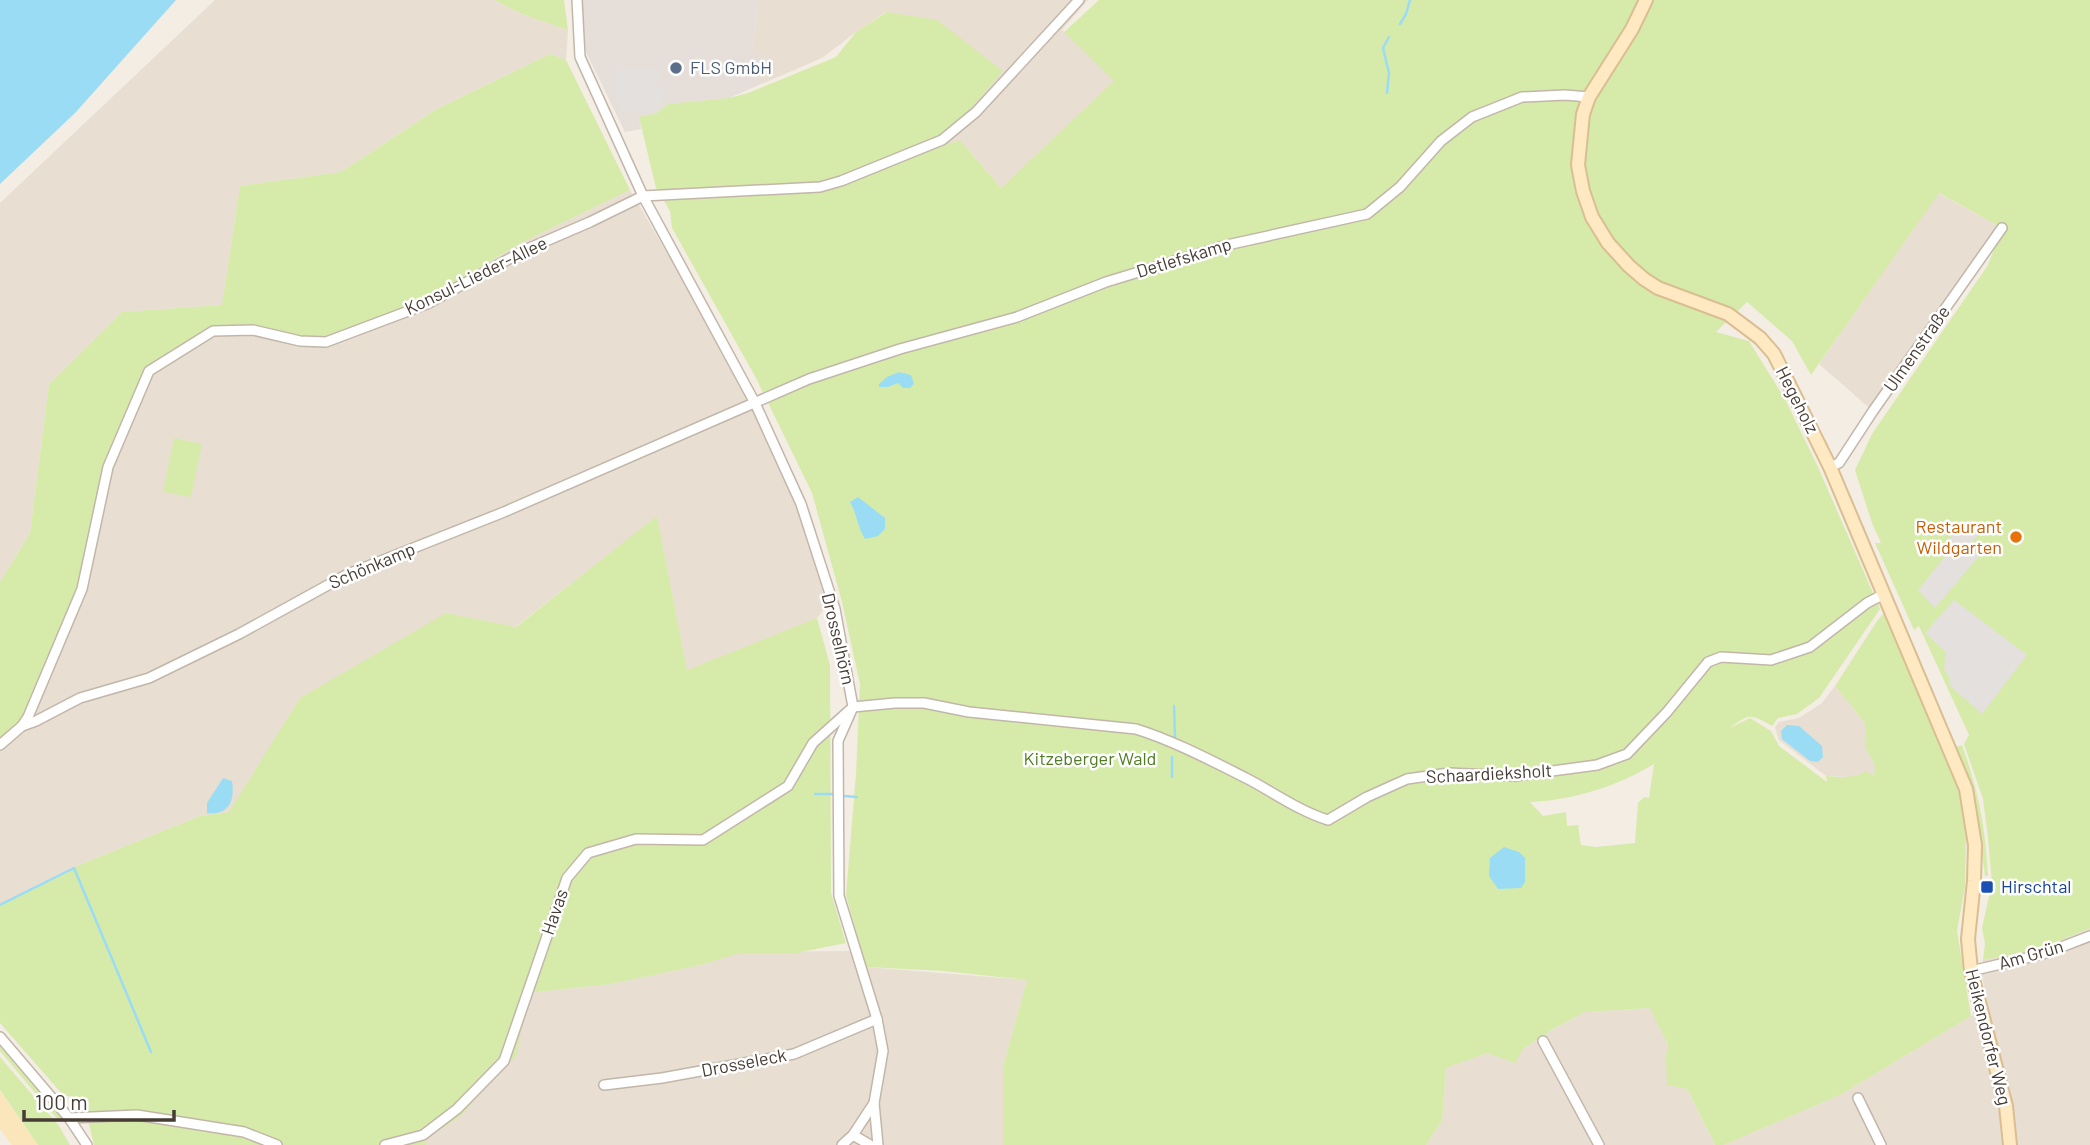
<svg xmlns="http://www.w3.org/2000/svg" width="2090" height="1145" viewBox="0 0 2090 1145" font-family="Barlow,sans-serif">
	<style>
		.residential { fill: #e8ded2 }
		.industrial { fill: #e5ded9 }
		.green { fill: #d6ebaa; fill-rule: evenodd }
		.sand { fill: #fbe6bc }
		.parking { fill: #e4e0dd }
		.water { fill: #9bdcf5 }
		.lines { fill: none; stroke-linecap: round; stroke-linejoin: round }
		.stream { stroke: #9bdcf5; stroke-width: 2.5 }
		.street-casing { stroke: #c2b6a9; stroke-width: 12 }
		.secondary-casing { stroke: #dabe92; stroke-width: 16 }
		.street { stroke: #fff; stroke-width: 9 }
		.secondary { stroke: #ffe9c3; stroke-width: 12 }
		.service-dot { fill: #5c6f8a; stroke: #fff; stroke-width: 2.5 }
		.food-dot { fill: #e8710a; stroke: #fff; stroke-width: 2.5 }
		.transit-dot { fill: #1a4fb4; stroke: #fff; stroke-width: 2.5 }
		.labels { text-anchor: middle; stroke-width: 5; stroke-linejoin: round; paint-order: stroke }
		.service-label { font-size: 18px; fill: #4e5e75; stroke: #fff; text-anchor: start }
		.street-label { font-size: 18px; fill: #463c34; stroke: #fff }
		.food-label { font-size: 18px; fill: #c56008; stroke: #fff; text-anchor: end }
		.park-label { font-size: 18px; fill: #507c23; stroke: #fff }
		.transit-label { font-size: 18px; fill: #164399; stroke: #fff; text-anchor: start }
	</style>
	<rect width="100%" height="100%" fill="#f3ede4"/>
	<g class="residential">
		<path d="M215,0H494L522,14L568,30L566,60L550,54L435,110L341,172L240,186L222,305L122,312L49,384L30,533L0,582V203Z"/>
		<path d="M758,0H1088L1062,30L1115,81L1001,188L960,140L937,148L886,12L856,32L822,58L759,85V55L752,51Z"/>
		<path d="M630,190L755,403L801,504L831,600L817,618L687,671L657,517L515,627L446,613L243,793L229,812L200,816L79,865L0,905V741L78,588L102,467L148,369L212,330L424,301L519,244Z"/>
		<path d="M1938,193L2002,228L1873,411L1819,364Z"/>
		<path d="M1835,686L1865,723V746L1875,765L1874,778L1826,776L1779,740L1775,727L1779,722L1799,718L1822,703Z"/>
		<path d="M2090,928V1145H1724L1840,1095L1971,1016L1989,1010L1982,976L1983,960L2040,949Z"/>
		<path d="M855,951L866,967L1027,980L1003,1067V1145H427L424,1140L457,1119L528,993L611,984L701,965L740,952Z"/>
		<path d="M1651,1008L1668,1045L1666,1055L1687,1089L1715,1145H1426L1442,1121L1446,1068L1487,1053L1515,1062L1523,1049L1553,1029L1585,1012Z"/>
	</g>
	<path class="industrial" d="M580,0H758L752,50L759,55V85L729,98L668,104L657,113L639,117L641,129L625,132L586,52Z"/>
	<g class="green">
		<path d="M494,0H564L568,30L522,14Z"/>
		<path d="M1099,0H2090V928L2040,949L1983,960L1985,944L1982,928L1992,883L1988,838L1983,799L1964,744L1969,735L1919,626L1914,630L1875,543H1881L1872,523L1855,470L1872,434L1988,265L2002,228L1939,193L1811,375L1792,341L1747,302L1716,332L1749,341L1786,401L1818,467L1880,609L1819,698L1797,714L1778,718L1772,726C1750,714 1750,713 1730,728L1750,718L1771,731L1779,746L1827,782L1826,776C1840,777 1854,779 1866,771L1874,777L1875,765L1865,747V723L1835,686L1877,621L1884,613L1961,793L1966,832L1965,887L1957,931L1971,1016L1840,1095L1724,1145H1715L1687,1089L1667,1085L1666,1055L1668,1045L1650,1008L1585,1012L1553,1029L1523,1049L1515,1063L1487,1053L1446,1068L1442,1121L1426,1145H1003V1067L1027,980L943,971L866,967L846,895L856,774L860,684L842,602L812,493L756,378L672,228L670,211L656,188L639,117L657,113L668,104L729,98L748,93L836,57L856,32L887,12L937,20L1003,71L938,147L960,140L1001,188L1114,81L1064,32ZM1654,764L1649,798L1644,797L1638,803L1635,843L1596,847L1581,845L1578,825L1567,826L1566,812L1543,816L1530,802C1574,800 1618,786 1654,764Z"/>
		<path d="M550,54L566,60L630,190L519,244L424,301L325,338L212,330L148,369L102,467L78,588L19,723L0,741V582L30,533L49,384L122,312L222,305L240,186L341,172L435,110Z"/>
		<path d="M174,438L202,444L191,497L163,492Z"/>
		<path d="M657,516L687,670L817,618L830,665L831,893L846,943L796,953H740L701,965L611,984L528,993L517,1055L457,1119L424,1140L427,1145H94L83,1099L63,1095L0,1023V905L79,865L200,816L229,812L300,698L446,613L516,627Z"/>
		<path d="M1962,745C1979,794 1985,824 1988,876H1985L1975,803L1956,747Z"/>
		<path d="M0,1046L63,1118L58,1119L52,1113L0,1051Z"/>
		<path d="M0,1057L59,1126L70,1145H38L0,1090Z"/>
	</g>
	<path class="sand" d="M0,1091L38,1145H12L0,1129Z"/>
	<g class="parking">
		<path d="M616,64L622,65V67L660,69L657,86L666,88L661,106L656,111H620L613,89Z"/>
		<path d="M1971,520L1980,533L1969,545L1980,555L1935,608L1918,590L1952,548L1946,541Z"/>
		<path d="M1954,600L2027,655L1982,714L1949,685V677L1944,669L1946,652L1925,633Z"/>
	</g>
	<g class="water">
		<path d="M0,0H176L75,113L0,184Z"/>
		<path d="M899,372L911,375L914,384L910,388H903L898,383L888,387H879V384L887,377Z"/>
		<path d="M858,497L885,518V529L878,536L865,539C857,526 857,514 850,502Z"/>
		<path d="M1787,725L1799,726L1822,746L1823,757L1818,762L1810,761L1782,739L1781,731Z"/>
		<path d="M223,778L232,781C235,800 229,816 207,813V803Z"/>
		<path d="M1504,847L1519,852L1525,858V882L1521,888L1498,889L1489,876L1490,858Z"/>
	</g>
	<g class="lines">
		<g class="stream">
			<path d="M1400,24L1406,14L1410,0"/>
			<path d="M1387,93L1389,73L1383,48L1389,37"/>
			<path d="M1174,706L1175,737"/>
			<path d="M1172,757V777"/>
			<path d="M815,794H832"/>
			<path d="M844,796L857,797"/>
			<path d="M0,905L74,868L151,1052"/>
		</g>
		<g class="street-casing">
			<g id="street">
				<path d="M577,0L580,57L643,196L755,403L801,504L835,609L853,707L838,741L839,896L877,1019L883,1051L874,1103L853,1135L842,1145"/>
				<path d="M1830,467L1839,463L1873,411L2002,228"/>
				<path d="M22,726L28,717L82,589L108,467L149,371L213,331L253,330L300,341L326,342L427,304L525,250L590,222L643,196L820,187L841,181L942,140L976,112L1079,0"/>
				<path d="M0,745L22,726L36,721L80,698L149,678L239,634L348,574L504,512L809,379L900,349L1017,317L1106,282L1227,245L1367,214L1400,187L1441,141L1472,117L1522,97L1565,95L1589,97"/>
				<path d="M1971,971L2043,954L2090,936"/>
				<path d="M0,1037L69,1118L87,1145"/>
				<path d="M1543,1041L1599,1145"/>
				<path d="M604,1085L662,1078L794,1054L877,1019"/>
				<path d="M1858,1098L1881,1145"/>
				<path d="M874,1103L878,1145"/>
				<path d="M69,1118L137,1115L244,1132L277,1145"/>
				<path d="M853,1135L870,1145"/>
				<path d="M385,1145L423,1135L457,1109L504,1061L567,878L588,853L636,839L703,840L788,786L813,743L853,707L895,703H924L969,712L1136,729C1174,741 1210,760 1246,778C1273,792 1299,811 1328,820L1367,797L1407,779L1449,773L1515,776L1597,765L1627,754L1667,712L1708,662L1721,657L1771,660L1810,647L1867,603L1884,594"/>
			</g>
		</g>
		<g class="secondary-casing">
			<path id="secondary" d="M1646,0L1632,29L1589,97L1583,114L1578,165L1583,191L1592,217L1608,243L1629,266L1644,279L1658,288L1728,314L1760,338L1774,354L1830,467L1966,789L1975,845L1974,881L1968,939L1971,971L2006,1106L2010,1145"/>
		</g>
		<use href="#street" class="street"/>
		<use href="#secondary" class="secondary"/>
	</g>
	<circle class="service-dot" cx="676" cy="68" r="7"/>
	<circle class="food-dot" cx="2016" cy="537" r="7"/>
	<rect class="transit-dot" x="1980" y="880" width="14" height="14" rx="3.5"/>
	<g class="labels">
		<g class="service-label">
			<text x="690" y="74">FLS GmbH</text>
		</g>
		<g class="street-label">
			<text transform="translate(1184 258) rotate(-17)" y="6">Detlefskamp</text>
			<text transform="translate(476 276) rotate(-26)" y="6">Konsul-Lieder-Allee</text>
			<text transform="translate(1917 349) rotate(-55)" y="6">Ulmenstraße</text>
			<text transform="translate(1797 400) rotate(63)" y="6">Hegeholz</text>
			<text transform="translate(372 566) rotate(-23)" y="6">Schönkamp</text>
			<text transform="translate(838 639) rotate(77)" y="6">Drosselhörn</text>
			<text transform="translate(1489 774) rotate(-3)" y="6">Schaardieksholt</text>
			<text transform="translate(555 912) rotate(-71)" y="6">Havas</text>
			<text transform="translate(2031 955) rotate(-16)" y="6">Am Grün</text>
			<text transform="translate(1988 1037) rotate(76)" y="6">Heikendorfer Weg</text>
			<text transform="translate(744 1063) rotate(-11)" y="6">Drosseleck</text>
		</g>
		<g class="food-label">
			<text x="2002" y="533">Restaurant<tspan x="2002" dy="21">Wildgarten</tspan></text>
		</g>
		<g class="park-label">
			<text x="1090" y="765">Kitzeberger Wald</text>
		</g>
		<g class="transit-label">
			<text x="2001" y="893">Hirschtal</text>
		</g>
	</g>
	<path d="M24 1110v10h150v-10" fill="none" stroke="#463c34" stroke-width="3.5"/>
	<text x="35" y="1110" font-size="21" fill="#463c34" stroke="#ffffff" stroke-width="5" paint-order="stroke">100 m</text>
</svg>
